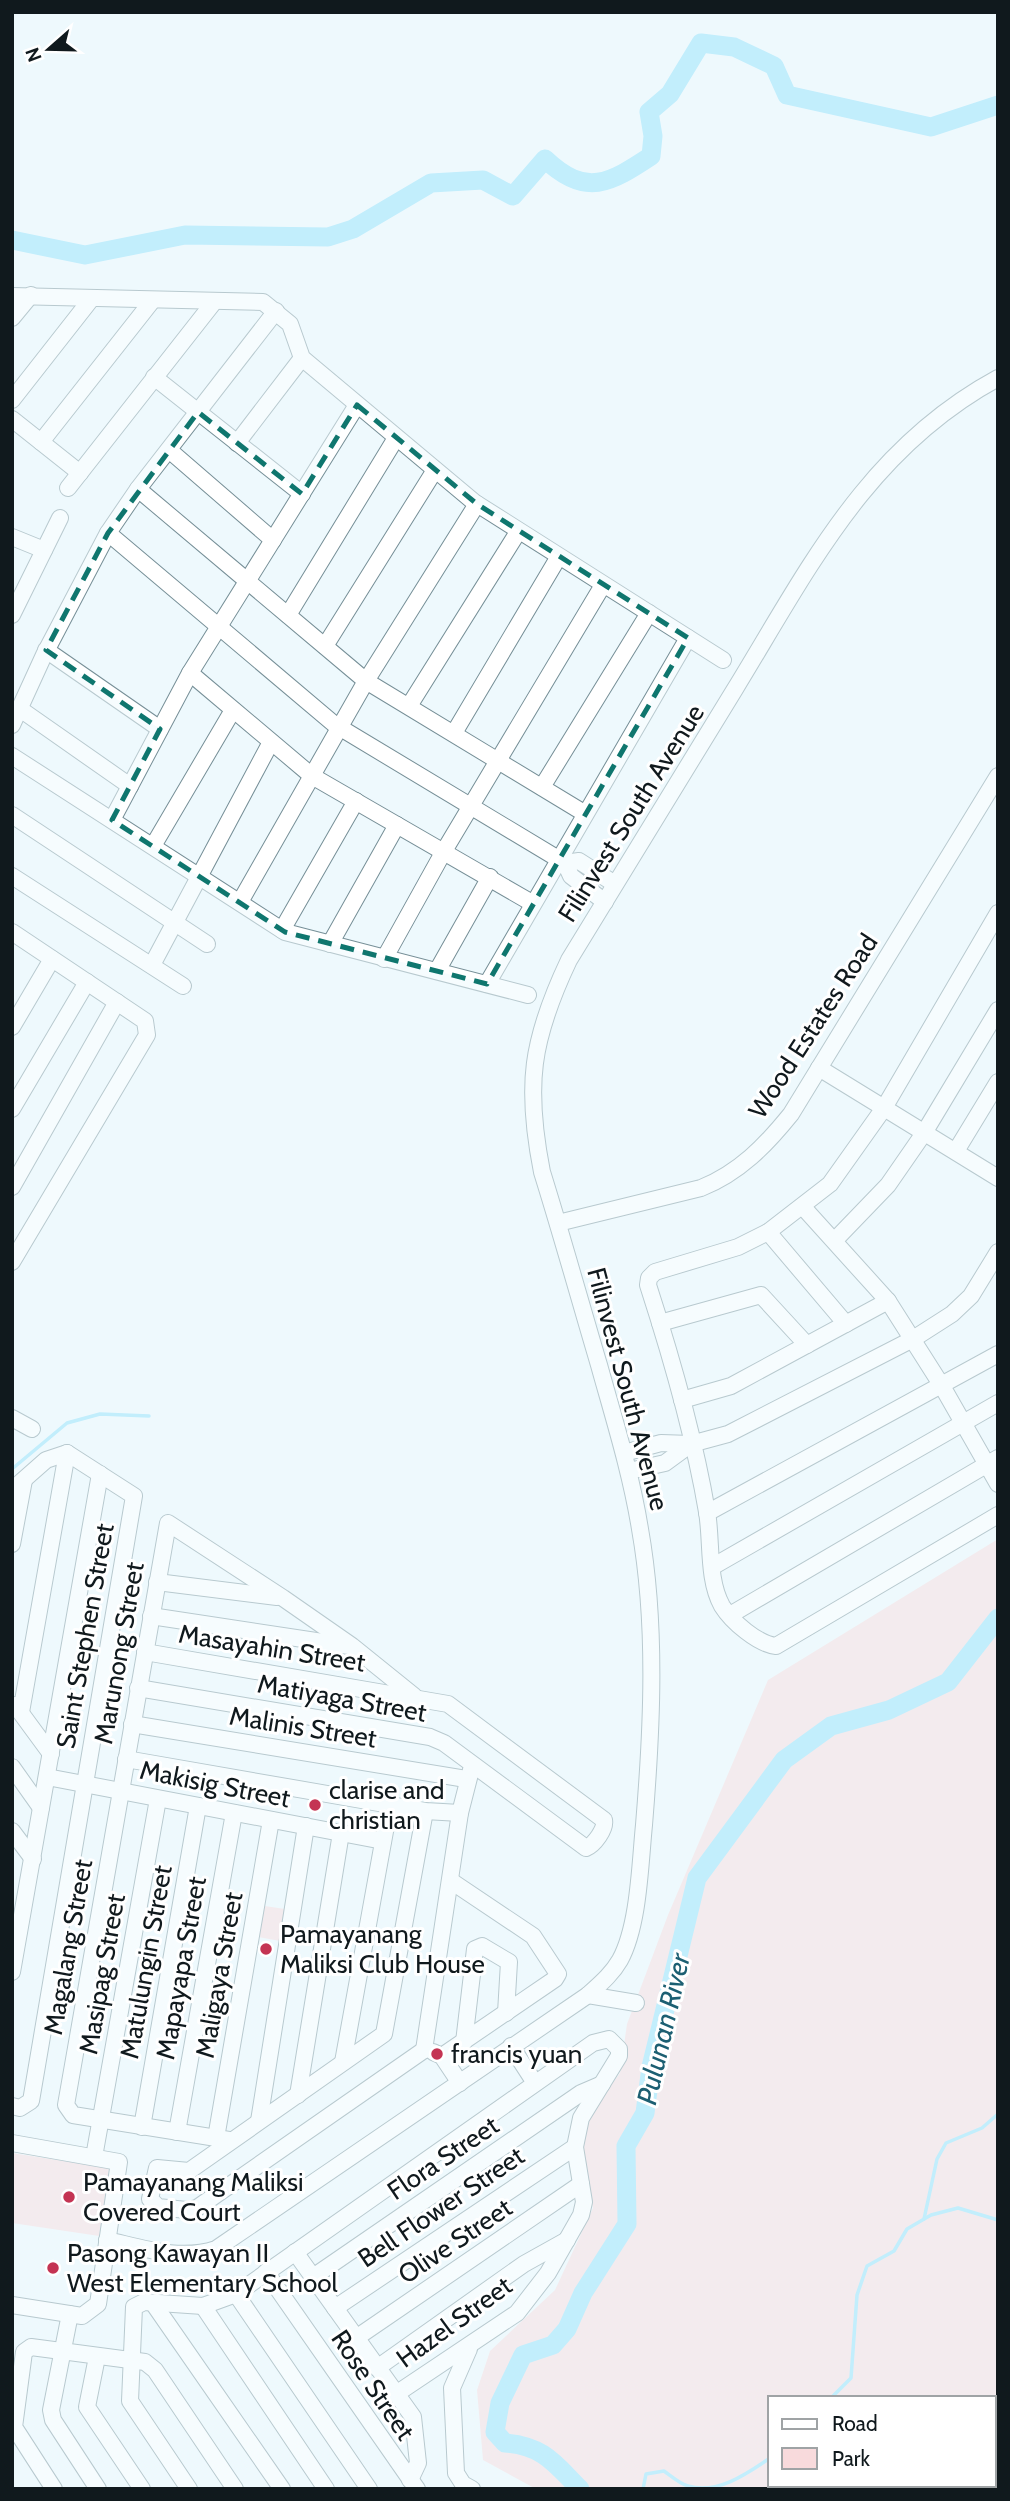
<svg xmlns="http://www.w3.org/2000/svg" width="1010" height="2501" viewBox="0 0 1010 2501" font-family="Cabin,sans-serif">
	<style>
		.green { fill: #f8dadc; fill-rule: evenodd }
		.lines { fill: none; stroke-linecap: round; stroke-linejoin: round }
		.stream { stroke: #8cdffb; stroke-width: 3.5 }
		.river { stroke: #8cdffb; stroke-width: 19 }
		.minor-casing { stroke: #768f97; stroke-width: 18 }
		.minor { stroke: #fff; stroke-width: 16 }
		.marked { fill: none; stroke: #0f766e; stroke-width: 5; stroke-dasharray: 14 9; stroke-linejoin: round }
		.poi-dot { fill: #c43453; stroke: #fff; stroke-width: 2.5 }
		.labels { text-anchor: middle; stroke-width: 6; stroke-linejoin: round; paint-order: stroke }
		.street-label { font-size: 26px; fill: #10191d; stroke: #fff }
		.poi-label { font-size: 26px; fill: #10191d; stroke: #fff; text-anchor: start }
		.water-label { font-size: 28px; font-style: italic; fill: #1c5f72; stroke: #fff }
	</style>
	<rect width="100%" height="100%" fill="#eef9fd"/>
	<g class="green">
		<path d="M998,1539V2489H536L483,2460L477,2390L490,2351L555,2290L593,2208L578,2140L588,2116L620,2073L627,2024L668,1915L768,1680ZM770,2398H994V2485H770Z"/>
		<path d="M258,1905L285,1909L280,1941L253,1936Z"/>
		<path d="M12,2153L109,2168L99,2236L12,2223Z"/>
	</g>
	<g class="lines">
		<g class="stream">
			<path d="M12,1469L67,1423L100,1414L149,1416"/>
			<path d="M924,2219L937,2159L946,2143L982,2128L998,2114"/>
			<path d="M831,2398L851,2378L857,2295L867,2266L894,2251L907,2229L931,2215L958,2208L998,2220"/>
			<path d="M643,2489L646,2474L664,2471C671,2476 680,2484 688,2486C717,2495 748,2473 770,2458"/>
		</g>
		<g class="river">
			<path d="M12,240L85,255L185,235L328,237L353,229L431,183L483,180L513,196L545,159C586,198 610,183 651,156L653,136L649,112L670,94L701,43L734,47L774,66L787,95L931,127L998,105"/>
			<path d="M580,2489C555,2464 544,2446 505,2443L495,2432L500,2403L523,2355L553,2345L567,2329L583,2293L627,2224L626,2146L645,2113L651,2067L697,1878L784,1760L831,1726L889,1710L948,1682L998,1618"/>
		</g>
		<g class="minor-casing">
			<g id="minor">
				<path d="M12,296L263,302L290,324L302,358L474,502L723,660"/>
				<path d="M12,318L31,295"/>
				<path d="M154,377L302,494"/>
				<path d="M12,400L92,298"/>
				<path d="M12,419L80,473"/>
				<path d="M41,442L152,301"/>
				<path d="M237,443L302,358"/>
				<path d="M169,450L273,540"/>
				<path d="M68,488L214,302"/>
				<path d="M138,489L366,681L584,813"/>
				<path d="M108,533L334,724L565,863"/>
				<path d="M12,537L44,550"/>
				<path d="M12,615L60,518"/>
				<path d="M288,615L396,438"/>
				<path d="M325,646L435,470"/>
				<path d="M46,650L160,729"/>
				<path d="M190,673L312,776L532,903"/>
				<path d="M409,706L518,532"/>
				<path d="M20,709L130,786"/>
				<path d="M12,725L44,655L108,533L138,489L276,311"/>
				<path d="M454,733L558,558"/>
				<path d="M12,756L285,932L528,995"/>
				<path d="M542,787L649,613"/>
				<path d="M12,815L207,944"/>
				<path d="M112,820L190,673L357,405"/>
				<path d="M153,846L233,710"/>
				<path d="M12,876L183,986"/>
				<path d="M240,902L366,681L477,504"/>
				<path d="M605,902L571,876L565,863L579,861L615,884"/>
				<path d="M998,913L884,1108L830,1184L768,1232L738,1247L655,1272L649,1278L648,1285C672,1359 694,1435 707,1512C712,1541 707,1579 722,1606C732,1622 758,1644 776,1646L998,1515"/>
				<path d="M282,930L356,801"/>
				<path d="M12,932L145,1021L147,1035L12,1262"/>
				<path d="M330,944L397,825"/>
				<path d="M384,959L444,851L603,585"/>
				<path d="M152,965L271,742"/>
				<path d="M437,971L490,877"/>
				<path d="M487,984L688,638"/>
				<path d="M12,1027L52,959"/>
				<path d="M819,1068L998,1178"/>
				<path d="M12,1109L87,982"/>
				<path d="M956,1151L998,1082"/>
				<path d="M12,1187L117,1002"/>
				<path d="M803,1207L888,1301L942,1386L998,1484"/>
				<path d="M558,1223L701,1188C739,1173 766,1145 791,1114L998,776"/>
				<path d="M768,1232L846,1324"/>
				<path d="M835,1240L888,1185L924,1133L998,1010"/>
				<path d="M660,1323L761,1295L807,1345"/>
				<path d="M682,1400L731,1386L888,1301"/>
				<path d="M12,1418L32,1429"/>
				<path d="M624,1453L661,1443L691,1444L728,1434L913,1339L952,1314L971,1296L998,1252"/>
				<path d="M629,1471L665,1463L691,1444"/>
				<path d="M12,1490L46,1460L67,1453L134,1496L31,2101L20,2108L12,2106"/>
				<path d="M707,1513L998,1354"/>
				<path d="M12,1544L24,1480"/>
				<path d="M712,1567L998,1403"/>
				<path d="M157,1582L277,1597"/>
				<path d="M730,1615L998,1458"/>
				<path d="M151,1616L349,1646"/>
				<path d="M138,1688L430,1737L444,1743L586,1848C594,1845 606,1829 604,1820L448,1704L145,1652"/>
				<path d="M15,1705L51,1754"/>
				<path d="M21,1712L67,1453"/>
				<path d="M132,1724L466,1779"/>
				<path d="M126,1759L425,1811L460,1813"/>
				<path d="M12,1767L41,1808"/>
				<path d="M47,1777L383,1841"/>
				<path d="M12,1831L33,1859"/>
				<path d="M12,1972L100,1474"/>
				<path d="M588,1995L636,2003"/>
				<path d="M464,2042L475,1949L482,1946L509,1962L506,2013"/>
				<path d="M511,2046L535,2083"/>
				<path d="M424,2050L197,2208L186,2210L158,2207L150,2199L157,2168L189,2171L384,2034L425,1811"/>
				<path d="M424,2050L460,1813L471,1770"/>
				<path d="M433,2052L442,2056L460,2083"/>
				<path d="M442,2056L555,1979L558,1974L533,1936L451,1881"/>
				<path d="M343,2062L390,1804"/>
				<path d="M298,2095L341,1833"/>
				<path d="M259,2121L306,1826"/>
				<path d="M142,2127L198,1806"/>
				<path d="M177,2132L234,1813"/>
				<path d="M216,2138L271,1820"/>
				<path d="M229,2140L73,2115L66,2105L168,1523L283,1598L352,1646L414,1696"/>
				<path d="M12,2143L119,2162L98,2304L82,2316L12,2305"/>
				<path d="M94,2157L158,1799"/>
				<path d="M107,2240C143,2248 180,2261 216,2249L588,1995C600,1984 612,1974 620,1960C639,1925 640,1864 644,1825C652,1728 657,1625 640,1529C631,1473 614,1419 599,1365C580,1301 562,1236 542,1172C525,1086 531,1040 569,960C624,870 680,780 735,689C809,568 867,449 998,378"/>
				<path d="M295,2252L413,2417L418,2463L410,2480"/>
				<path d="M266,2272L417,2489"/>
				<path d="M313,2277L581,2093L602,2084"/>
				<path d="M236,2294L369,2489"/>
				<path d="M153,2303L282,2489"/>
				<path d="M203,2306L326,2489"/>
				<path d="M335,2308L575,2147"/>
				<path d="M70,2314L51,2410L53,2420L98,2489"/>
				<path d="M356,2338L581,2184"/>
				<path d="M469,2349L452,2388L456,2473L463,2484L472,2489"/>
				<path d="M97,2357L87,2407L142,2489"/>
				<path d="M377,2368L524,2264L567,2240"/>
				<path d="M54,2489L14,2427L24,2352L31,2347L145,2362L155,2370L235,2489"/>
				<path d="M189,2489L130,2401L134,2307L144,2302L203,2306L236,2294L593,2043L609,2039L619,2049V2056L581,2118L575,2147L584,2202L581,2215L548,2273L517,2313L396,2394"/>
			</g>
		</g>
		<use href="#minor" class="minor"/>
	</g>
	<path d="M0 0H1010V2501H0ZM357,405L477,504L688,638L487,984L285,932L112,820L160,729L46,650L108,533L198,412L302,494Z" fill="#eef9fd" fill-opacity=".55" fill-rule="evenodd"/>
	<path class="marked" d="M357,405L477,504L688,638L487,984L285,932L112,820L160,729L46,650L108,533L198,412L302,494Z"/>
	<g class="poi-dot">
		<circle cx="315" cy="1805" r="7"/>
		<circle cx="266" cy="1949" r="7"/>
		<circle cx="437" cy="2054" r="7"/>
		<circle cx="69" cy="2197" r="7"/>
		<circle cx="53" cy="2268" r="7"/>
	</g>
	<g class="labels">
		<g class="street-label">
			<text transform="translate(631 813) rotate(-58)" y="9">Filinvest South Avenue</text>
			<text transform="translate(813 1026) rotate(-57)" y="9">Wood Estates Road</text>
			<text transform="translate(628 1389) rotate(75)" y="9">Filinvest South Avenue</text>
			<text transform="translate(85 1636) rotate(-80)" y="9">Saint Stephen Street</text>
			<text transform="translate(272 1648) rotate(9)" y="9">Masayahin Street</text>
			<text transform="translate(119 1653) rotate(-80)" y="9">Marunong Street</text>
			<text transform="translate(342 1698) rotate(10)" y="9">Matiyaga Street</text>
			<text transform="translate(303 1727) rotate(9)" y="9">Malinis Street</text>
			<text transform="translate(215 1784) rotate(11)" y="9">Makisig Street</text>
			<text transform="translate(68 1947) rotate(-80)" y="9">Magalang Street</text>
			<text transform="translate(146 1962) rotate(-80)" y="9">Matulungin Street</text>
			<text transform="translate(181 1968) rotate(-80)" y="9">Mapayapa Street</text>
			<text transform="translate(102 1974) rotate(-80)" y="9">Masipag Street</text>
			<text transform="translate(219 1975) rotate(-80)" y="9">Maligaya Street</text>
			<text transform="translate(443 2158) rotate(-34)" y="9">Flora Street</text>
			<text transform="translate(441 2207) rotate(-34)" y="9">Bell Flower Street</text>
			<text transform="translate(455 2241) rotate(-34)" y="9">Olive Street</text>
			<text transform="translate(454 2322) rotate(-36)" y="9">Hazel Street</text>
			<text transform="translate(373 2385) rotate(56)" y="9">Rose Street</text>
		</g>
		<g class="poi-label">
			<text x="329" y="1799">clarise and<tspan x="329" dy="30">christian</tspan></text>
			<text x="280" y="1943">Pamayanang<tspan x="280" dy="30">Maliksi Club House</tspan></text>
			<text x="451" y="2063">francis yuan</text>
			<text x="83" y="2191">Pamayanang Maliksi<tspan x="83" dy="30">Covered Court</tspan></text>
			<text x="67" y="2262">Pasong Kawayan II<tspan x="67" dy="30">West Elementary School</tspan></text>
		</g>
		<g class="water-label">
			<text transform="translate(663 2029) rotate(-77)" y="10">Pulunan River</text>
		</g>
	</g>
	<rect width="1010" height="2501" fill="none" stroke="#10191d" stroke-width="28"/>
	<rect x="768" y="2396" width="228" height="91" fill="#ffffff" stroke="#9fa3a5" stroke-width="2"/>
	<rect x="782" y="2419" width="35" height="10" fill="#ffffff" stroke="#9fa3a5" stroke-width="2"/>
	<text x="832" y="2431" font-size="21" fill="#10191d">Road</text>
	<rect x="782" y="2448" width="35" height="21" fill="#f8dadc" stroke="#9fa3a5" stroke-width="2"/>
	<text x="832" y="2466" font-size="21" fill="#10191d">Park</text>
	<g transform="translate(49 49) rotate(250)" stroke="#ffffff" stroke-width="5" paint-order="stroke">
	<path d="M0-5L12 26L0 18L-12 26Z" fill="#10191d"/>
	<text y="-10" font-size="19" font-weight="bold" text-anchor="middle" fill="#10191d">N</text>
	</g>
</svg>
